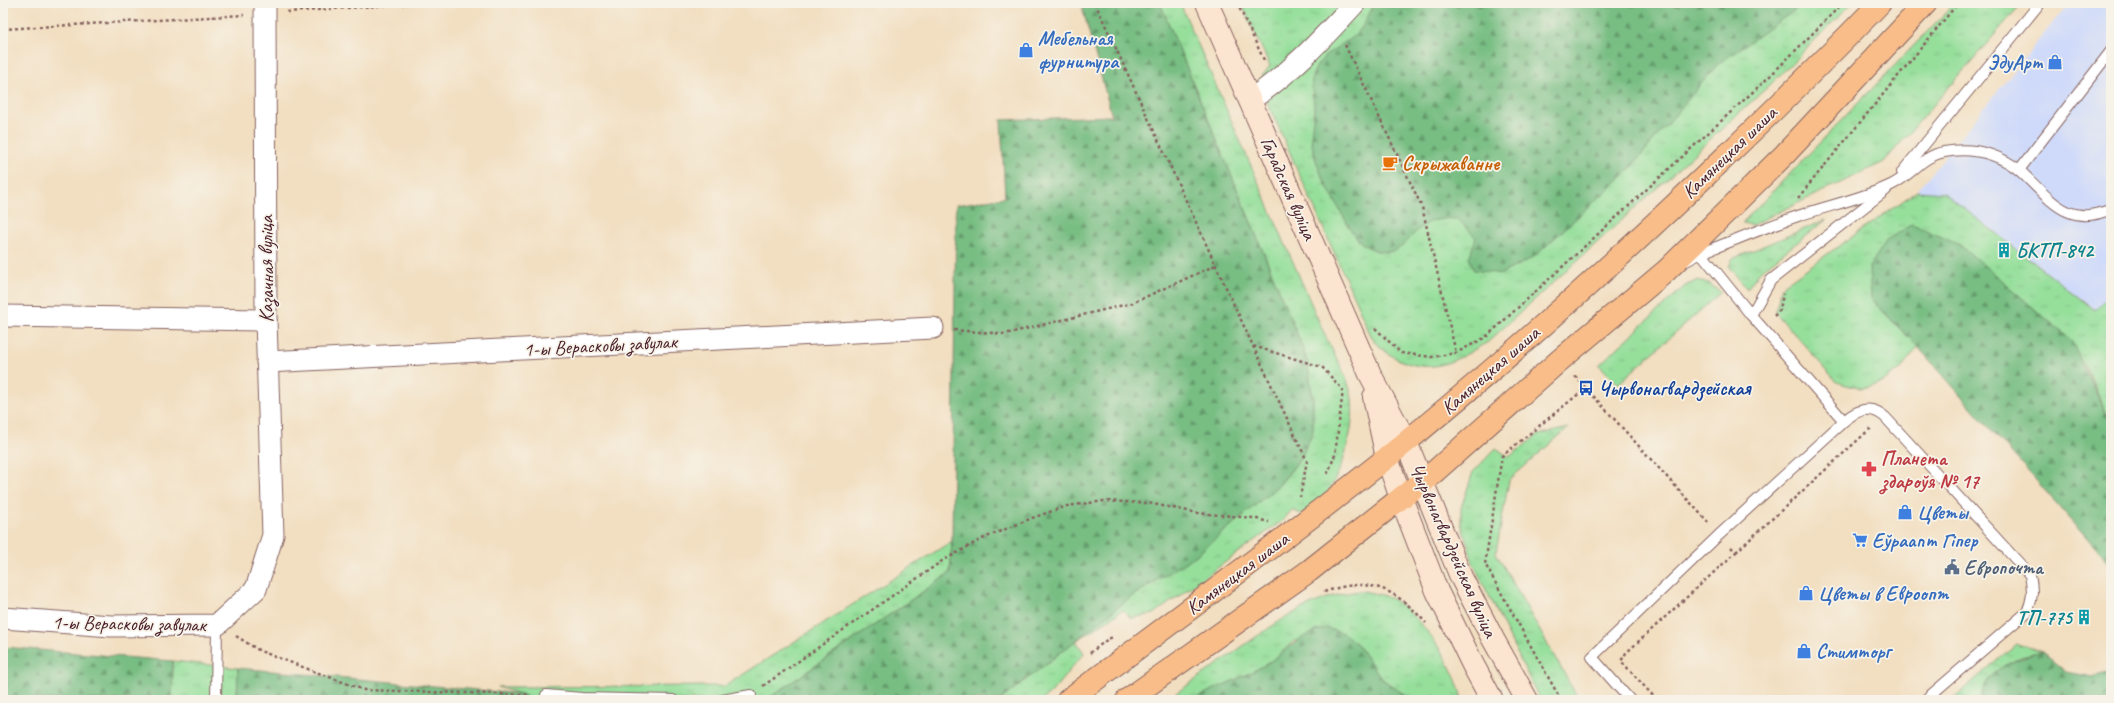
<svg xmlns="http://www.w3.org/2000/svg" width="2114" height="703" viewBox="0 0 2114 703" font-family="Caveat,sans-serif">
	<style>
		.built { fill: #cfdafa }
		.grass { fill: url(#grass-tufts); stroke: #707f63 }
		.forest { fill: url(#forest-firs); stroke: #616e57 }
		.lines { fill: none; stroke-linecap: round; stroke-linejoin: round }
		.service-casing { stroke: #85625f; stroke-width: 12 }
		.minor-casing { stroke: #85625f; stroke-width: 23 }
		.secondary-casing { stroke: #85625f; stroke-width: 24 }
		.primary-casing { stroke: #85625f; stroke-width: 24 }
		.path { stroke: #85625f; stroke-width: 2.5; stroke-dasharray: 3 3; stroke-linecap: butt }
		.service { stroke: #fff; stroke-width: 10 }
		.minor { stroke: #fff; stroke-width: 21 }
		.secondary { stroke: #fce5d0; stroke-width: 22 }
		.primary { stroke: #f8bd89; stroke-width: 22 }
		.labels { text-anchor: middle; stroke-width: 3.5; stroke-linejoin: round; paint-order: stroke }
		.shop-label { font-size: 20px; font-weight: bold; fill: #366cbe; stroke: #f7f3e8; text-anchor: start }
		.street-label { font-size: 20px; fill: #4a1f2b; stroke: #f7f3e8 }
		.food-label { font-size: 20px; font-weight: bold; fill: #c56008; stroke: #f7f3e8; text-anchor: start }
		.culture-label { font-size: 20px; font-weight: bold; fill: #0d838f; stroke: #f7f3e8; text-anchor: start }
		.transit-label { font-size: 20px; font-weight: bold; fill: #164399; stroke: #f7f3e8; text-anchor: start }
		.health-label { font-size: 20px; font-weight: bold; fill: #be3a42; stroke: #f7f3e8; text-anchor: start }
		.service-label { font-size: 20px; font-weight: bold; fill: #4e5e75; stroke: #f7f3e8; text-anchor: start }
	</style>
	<defs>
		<pattern id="grass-tufts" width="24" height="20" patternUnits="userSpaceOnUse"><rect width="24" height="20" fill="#96df9b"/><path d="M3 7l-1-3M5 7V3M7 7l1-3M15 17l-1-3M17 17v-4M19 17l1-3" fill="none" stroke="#83bf86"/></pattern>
		<pattern id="forest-firs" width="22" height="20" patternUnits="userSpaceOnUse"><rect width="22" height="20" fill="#78be83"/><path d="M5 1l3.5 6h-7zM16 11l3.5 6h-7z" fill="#649a6b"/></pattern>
	</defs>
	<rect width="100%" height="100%" fill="#f7f3e8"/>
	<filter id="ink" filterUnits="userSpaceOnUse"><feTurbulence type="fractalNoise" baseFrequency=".025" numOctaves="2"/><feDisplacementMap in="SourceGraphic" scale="8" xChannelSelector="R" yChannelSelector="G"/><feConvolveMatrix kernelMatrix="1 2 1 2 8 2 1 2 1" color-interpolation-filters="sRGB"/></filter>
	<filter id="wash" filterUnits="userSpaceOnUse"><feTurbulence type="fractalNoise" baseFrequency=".012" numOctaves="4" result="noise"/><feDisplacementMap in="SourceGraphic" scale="16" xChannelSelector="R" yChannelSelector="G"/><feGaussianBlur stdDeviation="0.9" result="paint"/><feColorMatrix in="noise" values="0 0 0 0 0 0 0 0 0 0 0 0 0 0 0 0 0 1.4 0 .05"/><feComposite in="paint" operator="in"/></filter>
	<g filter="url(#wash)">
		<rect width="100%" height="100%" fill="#f2dec0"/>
		<path class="built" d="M2069,3H2111V294L2096,310L1944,193L1917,191Z"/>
		<g class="grass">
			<path d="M1160,3H1180L1324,333C1332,351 1343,368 1349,386C1359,413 1346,461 1332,485C1326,496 1311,506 1301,514L1292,510L1282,521L1154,614L1131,618L1123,610L1076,641L1084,653L1050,694L1042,700H1000L1131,597L1195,556L1280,484L1301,458L1308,365L1302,346Z"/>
			<path d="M1241,3H1852L1772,83L1488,342C1473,350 1459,360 1443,364C1418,372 1388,359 1372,338L1258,81L1270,66Z"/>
			<path d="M1955,3H2022L1884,162L1752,225L1742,223Z"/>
			<path d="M1917,191L1944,193L2095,310L2111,294V424L2084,363L1871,299L1918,347L1902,368L1881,383L1869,387L1858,388L1846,385L1837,382L1775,312L1782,286Z"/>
			<path d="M1826,220L1759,272L1747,289L1729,267L1732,259Z"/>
			<path d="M1698,280L1708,283L1721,292L1618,384L1599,365L1685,286Z"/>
			<path d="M1568,428L1509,480L1496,553L1579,700H1540L1473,563L1461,523V508L1473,472L1496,448L1509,457L1538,435Z"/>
			<path d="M952,541L950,573L766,700H532L521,694L497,687L725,686Z"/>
			<path d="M1362,591C1373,593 1384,595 1394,600C1423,618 1456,667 1462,700H1412L1382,679L1357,644L1343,633L1294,641L1277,657L1262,667L1193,700H1166C1191,683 1215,666 1239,649C1277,622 1314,595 1362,591Z"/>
			<path d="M2016,644L2042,652L2021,657L2010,663L1982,696V700H1951Z"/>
			<path d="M173,661L238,668L237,700H172Z"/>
		</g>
		<g class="forest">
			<path d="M1081,3H1160L1302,346L1308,365L1313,399V431L1301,458L1280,484L1195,556L1131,597L1000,700H766L950,573L952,541L956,205L1005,197L1001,120L1112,116Z"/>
			<path d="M1375,3H1805L1718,64L1629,170L1534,257L1501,274L1474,270L1469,258L1476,238L1458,219C1444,218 1430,219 1419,229C1407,239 1403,252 1385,252C1375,252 1365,246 1358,240C1351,232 1347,223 1342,214C1330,192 1316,170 1312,144C1310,131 1314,118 1314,105C1313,93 1309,84 1314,72C1322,50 1349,45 1362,27C1367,20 1370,11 1375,3Z"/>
			<path d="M1912,224L1960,245L2071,340L2111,424V565L1918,347L1871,299L1869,267L1887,240Z"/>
			<path d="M1326,628L1343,633L1357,644L1382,679L1412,700H1193C1215,687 1241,679 1263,666C1286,652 1298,635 1326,628Z"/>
			<path d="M3,647L173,661L172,700H3Z"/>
			<path d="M2042,652L2066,672L2092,677L2111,672V700H1982C1980,671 2020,657 2042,652Z"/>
			<path d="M238,668L521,694L532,700H237Z"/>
		</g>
	</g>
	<g filter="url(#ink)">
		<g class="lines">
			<g class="service-casing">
				<g id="service">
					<path d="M2019,170C2049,197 2067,229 2111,209"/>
					<path d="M1902,172L2040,3"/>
					<path d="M1701,253C1733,241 1765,227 1798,216C1827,206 1864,198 1891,185C1911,176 1922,156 1944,152C1972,147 1997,153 2019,170L2111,51"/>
					<path d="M1751,315L1771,280L1886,190"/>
					<path d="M1844,421C1857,410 1870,404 1885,417L2030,575C2033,589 2033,599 2027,612L1925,700"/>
					<path d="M546,695L582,698L673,700"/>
					<path d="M216,700L217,625"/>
					<path d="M722,700L751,695"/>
					<path d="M1630,700L1592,657L1719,535L1844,421L1751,315L1701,253L1686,261"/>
				</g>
			</g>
			<g class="minor-casing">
				<g id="minor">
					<path d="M1250,100C1291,73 1322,39 1355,3"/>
					<path d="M3,316L266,320"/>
					<path d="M267,362L933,328"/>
					<path d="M3,618L111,626L217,625L256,589L273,535L266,320L265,3"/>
				</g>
			</g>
			<g class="secondary-casing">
				<g id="secondary">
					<path d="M1207,3L1370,374L1406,442L1461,577L1493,639L1527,700"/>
					<path d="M1374,397L1387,458L1401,498L1437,591L1473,665L1492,700"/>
				</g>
			</g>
			<g class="primary-casing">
				<g id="primary">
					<path d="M1068,700C1176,619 1284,540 1389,456C1505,362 1616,262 1723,159C1776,108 1829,56 1880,3"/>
					<path d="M1127,700L1309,571L1401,498L1423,482L1560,360L1666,271L1785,154L1926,3"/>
				</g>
			</g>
			<g class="path">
				<path d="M1095,3L1253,346L1322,367L1343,390L1335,455L1327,475"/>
				<path d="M1237,3L1264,60L1262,62"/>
				<path d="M287,12L422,3"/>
				<path d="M3,29L244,15"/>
				<path d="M1345,45L1422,207L1456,353"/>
				<path d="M1798,198L1958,3"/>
				<path d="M1774,316L1780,310L1783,294"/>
				<path d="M1375,328L1401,353L1432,357L1456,353L1486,337L1769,77L1843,3"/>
				<path d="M954,330L1005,334L1132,303L1216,265"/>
				<path d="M1253,346L1307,461L1300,497"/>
				<path d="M1575,376L1586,388"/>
				<path d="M1736,552L1871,428"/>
				<path d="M1324,592C1371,576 1394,588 1426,623"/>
				<path d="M236,636L260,651L364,690L530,695"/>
				<path d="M1090,653L1108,639L1113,637"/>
				<path d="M763,686L942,561L982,539L1032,518L1067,506L1104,501L1148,503L1198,513L1253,518L1269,522"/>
				<path d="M1561,700L1485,564L1502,456L1586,388L1708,522"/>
				<path d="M1657,700L1621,661L1626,653L1736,552L1731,547"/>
			</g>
			<use href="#service" class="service"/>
			<use href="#minor" class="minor"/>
			<use href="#secondary" class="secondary"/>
			<use href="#primary" class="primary"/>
		</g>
	</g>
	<defs>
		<g id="shop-bare" transform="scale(1.2)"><path d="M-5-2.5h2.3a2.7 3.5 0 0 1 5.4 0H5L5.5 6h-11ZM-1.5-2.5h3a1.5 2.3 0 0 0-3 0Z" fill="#3f7fe0" stroke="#f7f3e8" stroke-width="2.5" paint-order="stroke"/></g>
		<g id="cafe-bare" transform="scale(1.2)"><path d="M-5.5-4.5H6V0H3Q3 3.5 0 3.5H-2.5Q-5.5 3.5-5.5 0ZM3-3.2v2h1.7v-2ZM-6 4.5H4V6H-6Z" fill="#e8710a" stroke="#f7f3e8" stroke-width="2.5" paint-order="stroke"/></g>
		<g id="building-bare" transform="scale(1.2)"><path d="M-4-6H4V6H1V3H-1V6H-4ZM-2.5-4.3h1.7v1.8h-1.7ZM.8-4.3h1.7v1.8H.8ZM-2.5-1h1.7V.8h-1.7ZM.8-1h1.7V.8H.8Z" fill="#0f9aa8" stroke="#f7f3e8" stroke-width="2.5" paint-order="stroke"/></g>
		<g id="bus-bare" transform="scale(1.2)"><path d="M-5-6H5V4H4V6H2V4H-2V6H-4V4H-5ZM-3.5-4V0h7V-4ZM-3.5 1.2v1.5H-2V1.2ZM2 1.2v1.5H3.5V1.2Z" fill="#1a4fb4" stroke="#f7f3e8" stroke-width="2.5" paint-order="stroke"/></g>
		<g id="pharmacy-bare" transform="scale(1.2)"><path d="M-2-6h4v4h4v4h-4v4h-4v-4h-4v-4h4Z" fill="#e0444e" stroke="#f7f3e8" stroke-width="2.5" paint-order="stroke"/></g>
		<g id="supermarket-bare" transform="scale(1.2)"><path d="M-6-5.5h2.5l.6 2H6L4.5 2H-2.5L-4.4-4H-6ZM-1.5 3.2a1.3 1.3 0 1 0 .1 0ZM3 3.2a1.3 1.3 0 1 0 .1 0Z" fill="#3f7fe0" stroke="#f7f3e8" stroke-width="2.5" paint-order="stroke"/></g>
		<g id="civic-bare" transform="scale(1.2)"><path d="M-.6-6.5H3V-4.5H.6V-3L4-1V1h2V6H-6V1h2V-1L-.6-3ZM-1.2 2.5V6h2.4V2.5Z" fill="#5c6f8a" stroke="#f7f3e8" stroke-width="2.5" paint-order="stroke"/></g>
	</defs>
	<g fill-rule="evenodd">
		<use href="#shop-bare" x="1026" y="50"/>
		<use href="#shop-bare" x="2055" y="62"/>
		<use href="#cafe-bare" x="1390" y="163"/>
		<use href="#building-bare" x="2004" y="250"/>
		<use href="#bus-bare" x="1586" y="388"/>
		<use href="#pharmacy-bare" x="1869" y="469"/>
		<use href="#shop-bare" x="1905" y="512"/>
		<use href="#supermarket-bare" x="1860" y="540"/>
		<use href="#civic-bare" x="1952" y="567"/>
		<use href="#shop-bare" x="1806" y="593"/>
		<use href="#building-bare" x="2084" y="617"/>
		<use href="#shop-bare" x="1804" y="651"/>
	</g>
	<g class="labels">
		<g class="shop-label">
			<text x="1038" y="45">Мебельная<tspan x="1038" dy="23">фурнитура</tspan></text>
			<text x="2043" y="69" text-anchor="end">ЭдуАрт</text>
			<text x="1917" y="519">Цветы</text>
			<text x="1872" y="547">Еўраапт Гіпер</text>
			<text x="1818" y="600">Цветы в Евроопт</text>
			<text x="1816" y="658">Стимторг</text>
		</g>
		<g class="street-label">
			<text transform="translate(1729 152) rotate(-44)" y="7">Камянецкая шаша</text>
			<text transform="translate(1289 188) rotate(66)" y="7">Гарадская вуліца</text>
			<text transform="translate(266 269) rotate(-90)" y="7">Казачная вуліца</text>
			<text transform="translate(600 345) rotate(-3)" y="7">1-ы Верасковы завулак</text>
			<text transform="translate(1490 370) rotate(-41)" y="7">Камянецкая шаша</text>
			<text transform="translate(1454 550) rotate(66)" y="7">Чырвонагвардзейская вуліца</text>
			<text transform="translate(1237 573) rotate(-37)" y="7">Камянецкая шаша</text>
			<text transform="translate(129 623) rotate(1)" y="7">1-ы Верасковы завулак</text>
		</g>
		<g class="food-label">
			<text x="1402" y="170">Скрыжаванне</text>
		</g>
		<g class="culture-label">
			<text x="2016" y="257">БКТП-842</text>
			<text x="2072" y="624" text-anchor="end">ТП-775</text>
		</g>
		<g class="transit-label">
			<text x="1598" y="395">Чырвонагвардзейская</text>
		</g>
		<g class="health-label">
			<text x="1881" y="465">Планета<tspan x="1881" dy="23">здароўя № 17</tspan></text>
		</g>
		<g class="service-label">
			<text x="1964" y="574">Европочта</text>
		</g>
	</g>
	<rect width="2114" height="703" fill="none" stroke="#f7f3e8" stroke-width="16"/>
</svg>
